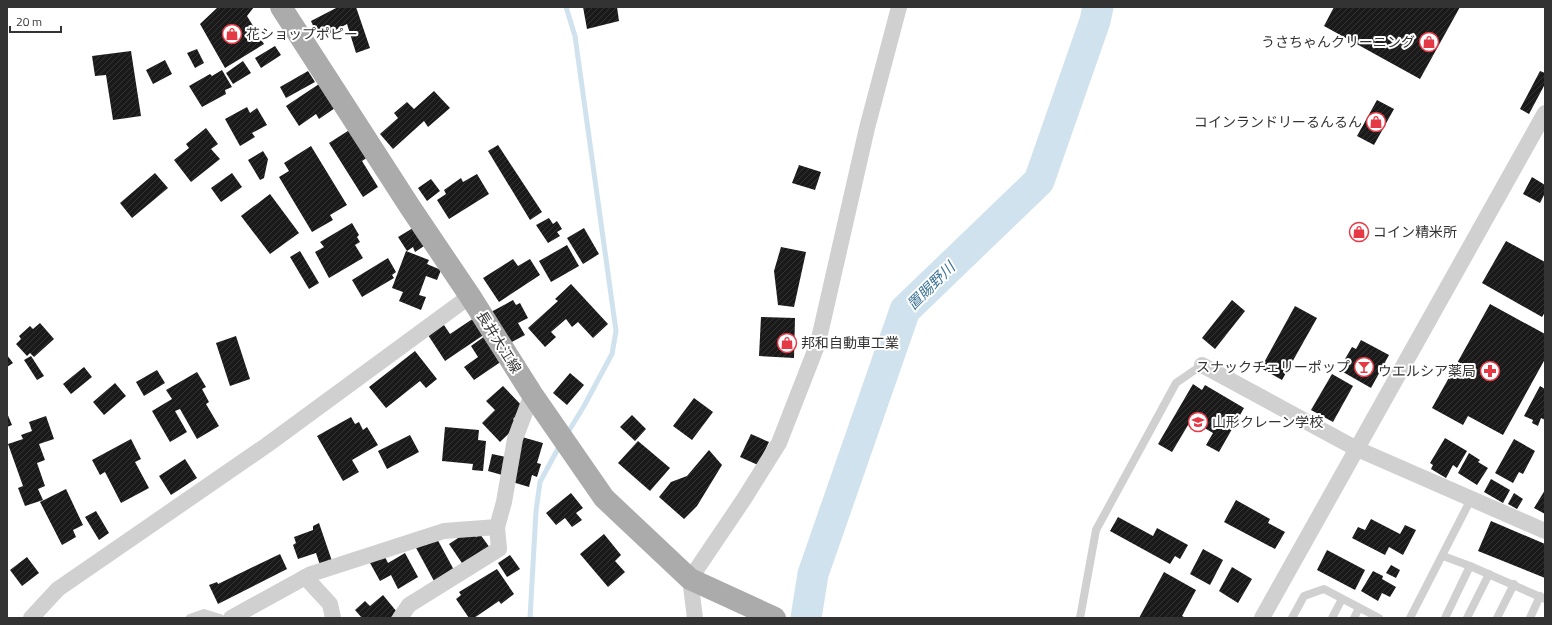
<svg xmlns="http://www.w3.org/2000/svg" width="1552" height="625" viewBox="0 0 1552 625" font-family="'Titillium Web','Noto Sans JP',sans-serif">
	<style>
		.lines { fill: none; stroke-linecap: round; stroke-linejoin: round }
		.stream { stroke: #cfe2ee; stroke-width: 5 }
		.river { stroke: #cfe2ee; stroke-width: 31 }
		.building { fill: url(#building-hatch) }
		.service { stroke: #d0d0d0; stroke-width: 8 }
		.minor { stroke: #d0d0d0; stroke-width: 16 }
		.primary { stroke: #ababab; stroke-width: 22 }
		.labels { text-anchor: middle; stroke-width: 4; stroke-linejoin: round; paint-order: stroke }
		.poi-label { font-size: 14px; fill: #333; stroke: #fff; text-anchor: start }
		.street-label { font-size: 14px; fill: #333; stroke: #fff }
		.water-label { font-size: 15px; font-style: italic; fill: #3f7597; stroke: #fff }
	</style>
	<defs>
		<pattern id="building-hatch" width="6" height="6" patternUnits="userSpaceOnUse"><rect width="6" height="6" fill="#1a1a1a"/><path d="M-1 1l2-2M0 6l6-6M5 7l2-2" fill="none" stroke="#333"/></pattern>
	</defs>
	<rect width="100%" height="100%" fill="#fff"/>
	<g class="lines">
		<g class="stream">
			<path d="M566,7L575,36L616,331L612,354L584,406L567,434"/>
			<path d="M530,618L536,511L540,482L560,445"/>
		</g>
		<path class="river" d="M806,618L813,574L905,310L1039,181L1095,21L1098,7"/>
	</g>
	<g class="building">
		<path d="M218,7H254L247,16L264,44L225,68L200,24Z"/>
		<path d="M338,7H356L370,48L356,53L347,24L319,39L311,21Z"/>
		<path d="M583,7H617L619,21L587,29Z"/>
		<path d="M1334,7H1460L1420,79L1324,26Z"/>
		<path d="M275,46L281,55L261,68L255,58Z"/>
		<path d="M197,49L204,63L195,68L187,53Z"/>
		<path d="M131,51L141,116L113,120L106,75L95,76L92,56Z"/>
		<path d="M165,60L172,74L153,84L146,70Z"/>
		<path d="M243,61L251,73L233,84L226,73Z"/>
		<path d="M222,70L232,87L225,90L226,94L202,107L189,86L210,74L212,76Z"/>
		<path d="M308,71L315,82L286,98L280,87Z"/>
		<path d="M1540,71L1545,73V84L1529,114L1520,109Z"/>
		<path d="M319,84L335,108L319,119L316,114L299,126L286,106Z"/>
		<path d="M434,91L450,108L428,127L424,121L393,149L380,134L398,118L394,113L407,102L414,109Z"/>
		<path d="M1377,100L1394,109L1374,145L1357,136Z"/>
		<path d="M247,107L250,113L257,108L267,125L252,133L255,137L240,146L225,119Z"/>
		<path d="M206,128L218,144L211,149L220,159L191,182L174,160L189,148L186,144Z"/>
		<path d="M351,129L368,157L362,161L378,187L363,197L329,143Z"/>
		<path d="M498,145L542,212L530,220L488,151Z"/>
		<path d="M311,146L347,205L330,215L333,220L312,232L279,177L289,171L284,163Z"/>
		<path d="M263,151L268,159L264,178L260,180L248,160Z"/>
		<path d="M799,165L821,172L815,190L792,183Z"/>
		<path d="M155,173L168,188L132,218L120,203Z"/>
		<path d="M232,173L242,187L221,202L211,188Z"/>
		<path d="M477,174L489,194L449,219L437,200L446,194L444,190L461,178L463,182Z"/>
		<path d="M1532,177L1545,185V193L1540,203L1523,194Z"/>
		<path d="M431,179L440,191L427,201L418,188Z"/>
		<path d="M270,194L299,233L270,254L241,216Z"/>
		<path d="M549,218L553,224L557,221L562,229L557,232L560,236L548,243L536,225Z"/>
		<path d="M352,223L359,235L357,237L360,242L355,245L363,258L329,278L315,252L324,247L320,242Z"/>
		<path d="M413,228L424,246L415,252L413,247L407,251L398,237Z"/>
		<path d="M584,228L599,254L583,264L567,238Z"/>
		<path d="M1359,228L1366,232L1362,240L1355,236Z"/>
		<path d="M1506,241L1545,262V312L1542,317L1482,283Z"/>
		<path d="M567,245L579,266L551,282L539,261Z"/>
		<path d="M781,247L806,252L794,307L778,305L774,271Z"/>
		<path d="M300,251L319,283L309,289L290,257Z"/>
		<path d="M406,251L429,260L427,264L441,270L437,280L426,276L419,295L426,297L421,310L399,301L403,292L392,288Z"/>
		<path d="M388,258L396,272L392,275L394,278L362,297L352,280Z"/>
		<path d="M513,259L518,266L530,259L540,275L499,302L483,278Z"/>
		<path d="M571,284L608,324L593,338L578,322L572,327L566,319L551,332L556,337L545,347L528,328L558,301L555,299Z"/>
		<path d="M513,300L516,305L520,303L528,318L518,323L525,335L508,344L491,312Z"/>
		<path d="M1232,300L1245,311L1215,349L1202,338Z"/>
		<path d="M1490,304L1545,334V359L1503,435L1468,416L1463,425L1432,408Z"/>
		<path d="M1295,306L1317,318L1282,380L1261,368Z"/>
		<path d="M761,317L795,318L794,358L759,356Z"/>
		<path d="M474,318L485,334L445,361L428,335L444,325L450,334Z"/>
		<path d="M40,323L54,339L34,357L30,353L27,356L16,344L21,339L19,336L30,326L33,329Z"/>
		<path d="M236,336L250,379L230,386L216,343Z"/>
		<path d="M485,336L502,361L474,380L464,367L478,357L471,346Z"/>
		<path d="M1361,340L1389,355L1371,388L1343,372L1349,362L1345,359L1352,347L1356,349Z"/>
		<path d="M415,351L437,379L426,388L420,381L386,408L369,387Z"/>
		<path d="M7,355L13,363L7,367Z"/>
		<path d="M31,356L44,376L37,380L24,360Z"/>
		<path d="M84,367L92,377L71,394L63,384Z"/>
		<path d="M157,370L165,383L144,396L136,382Z"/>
		<path d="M197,372L206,387L202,389L209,402L206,404L219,426L197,439L180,409L175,411L187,432L170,442L152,411L172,399L166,390Z"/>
		<path d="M570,373L584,385L567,405L553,393Z"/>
		<path d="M1332,374L1353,386L1333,422L1311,410Z"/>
		<path d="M115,383L126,396L104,415L93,402Z"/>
		<path d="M1193,384L1202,390L1205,385L1244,408L1219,452L1206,445L1213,433L1191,420L1172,452L1158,444Z"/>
		<path d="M503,386L524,408L513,419L518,425L500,442L482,423L495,410L486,401Z"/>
		<path d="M1540,386L1545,389V420L1541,418L1538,426L1532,423L1533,420L1524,416Z"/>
		<path d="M694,398L713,412L692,440L673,426Z"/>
		<path d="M7,413L12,425L7,427Z"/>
		<path d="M632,415L646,429L635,441L620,427Z"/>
		<path d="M46,416L54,439L39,444L45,460L37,463L45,486L38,489L43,500L25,506L18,488L23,486L8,444L23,439L21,435L32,431L29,422Z"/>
		<path d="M351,417L355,424L359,422L363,430L367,427L378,445L352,460L359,472L343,481L317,436Z"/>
		<path d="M445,427L479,430L478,440L486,441L483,471L472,470L473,464L442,461Z"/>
		<path d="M751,434L769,442L758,465L740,457Z"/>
		<path d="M410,435L419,452L387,469L378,451Z"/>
		<path d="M522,437L543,443L537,463L541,464L537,477L532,475L529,487L509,481Z"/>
		<path d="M1445,438L1467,451L1457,468L1453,465L1446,478L1431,469L1433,465L1430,463Z"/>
		<path d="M131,439L141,459L135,462L149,488L121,503L105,472L100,475L92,460Z"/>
		<path d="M1514,439L1535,451L1523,474L1519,472L1513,483L1495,473Z"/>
		<path d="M638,441L670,468L650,491L618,463Z"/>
		<path d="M709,450L722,465L697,506L684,519L659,497L671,482L687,476Z"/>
		<path d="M1469,453L1480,460L1478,462L1488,468L1477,485L1458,473Z"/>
		<path d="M492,454L506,457L502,475L488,471Z"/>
		<path d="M185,459L197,478L171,495L159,476Z"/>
		<path d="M1491,479L1510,490L1503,503L1484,492Z"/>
		<path d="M66,489L83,525L73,530L76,537L62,545L40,502Z"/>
		<path d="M1545,490V514L1534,508Z"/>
		<path d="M571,493L583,508L576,513L582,520L572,527L565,518L556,525L546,513Z"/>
		<path d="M1514,493L1523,499L1517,509L1508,504Z"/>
		<path d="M1236,500L1270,519L1268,523L1285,532L1275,549L1224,522Z"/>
		<path d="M96,511L109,533L99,540L85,517Z"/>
		<path d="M1118,517L1153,536L1157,528L1188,545L1180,559L1175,556L1170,564L1110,531Z"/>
		<path d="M1371,519L1400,534L1405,525L1416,530L1403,555L1389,547L1385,555L1352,538L1358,527L1365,530Z"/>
		<path d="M1491,521L1545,544V578L1478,551Z"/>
		<path d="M319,523L332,561L320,565L316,553L298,559L293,545L296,543L294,537L313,530V526Z"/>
		<path d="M467,532L474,534L476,537L480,534L490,548L464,566L449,544Z"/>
		<path d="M604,534L621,555L615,561L625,572L608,587L580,554Z"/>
		<path d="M435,535L454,570L434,581L415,546Z"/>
		<path d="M1203,549L1223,560L1210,585L1190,574Z"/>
		<path d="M1327,550L1365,570L1355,590L1317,570Z"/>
		<path d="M405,553L418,577L398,589L391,575L380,581L370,563L384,555L388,563Z"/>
		<path d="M280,554L287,569L218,604L209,585L217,582L218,584Z"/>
		<path d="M510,555L520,569L507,577L498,563Z"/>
		<path d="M27,557L39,573L22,586L10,570Z"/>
		<path d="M1391,565L1400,570L1396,578L1386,573Z"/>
		<path d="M1232,567L1252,579L1238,603L1219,591Z"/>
		<path d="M497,569L514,594L501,604L499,601L474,618H469L456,599L461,595L459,592Z"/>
		<path d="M1373,571L1383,576L1382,579L1396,587L1390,597L1382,593L1378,601L1361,591Z"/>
		<path d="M1164,572L1196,590L1182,616L1186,618H1139Z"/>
		<path d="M383,595L397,612L390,618H362L355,610L365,601L370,606Z"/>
	</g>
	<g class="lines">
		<g class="service">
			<path d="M1443,556L1470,566L1545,599"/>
			<path d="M190,618L204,613L220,618"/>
			<path d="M1080,618L1096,530L1176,383L1202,365"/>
			<path d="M1292,618L1304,596L1324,589L1379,618"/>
			<path d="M1332,618L1342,599"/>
			<path d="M1354,618L1359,608"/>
			<path d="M1410,618L1471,499"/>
			<path d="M1445,618L1470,566"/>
			<path d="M1467,618L1489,574"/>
			<path d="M1497,618L1514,584"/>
			<path d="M1530,618L1540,596"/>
		</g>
		<g class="minor">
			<path d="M1202,365L1355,448L1545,531"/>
			<path d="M305,577L330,604L333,618"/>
			<path d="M31,618L58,589L267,445L470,296"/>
			<path d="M231,618L311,574L444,531L497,527L504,502L515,439L532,394"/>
			<path d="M400,618L409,605L499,549L497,527"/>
			<path d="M695,618L690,579L744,499L779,443L818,343L867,128L899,7"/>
			<path d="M1262,618L1545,113"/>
		</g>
		<path class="primary" d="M281,7L410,207L470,296L532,394L604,498L690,579L775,618"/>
	</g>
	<defs>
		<g id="shop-ring" transform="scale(1)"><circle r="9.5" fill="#fff" stroke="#e63946" stroke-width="1.5"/><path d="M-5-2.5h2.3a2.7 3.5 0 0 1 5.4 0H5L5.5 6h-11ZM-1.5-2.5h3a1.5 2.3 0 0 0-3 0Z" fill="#e63946"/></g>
		<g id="bar-ring" transform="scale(1)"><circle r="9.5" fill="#fff" stroke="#e63946" stroke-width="1.5"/><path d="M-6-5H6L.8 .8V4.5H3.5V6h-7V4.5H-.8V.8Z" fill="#e63946"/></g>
		<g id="pharmacy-ring" transform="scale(1)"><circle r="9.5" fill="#fff" stroke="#e63946" stroke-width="1.5"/><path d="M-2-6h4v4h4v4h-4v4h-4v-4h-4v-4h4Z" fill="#e63946"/></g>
		<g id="school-ring" transform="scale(1)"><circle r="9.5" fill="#fff" stroke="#e63946" stroke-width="1.5"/><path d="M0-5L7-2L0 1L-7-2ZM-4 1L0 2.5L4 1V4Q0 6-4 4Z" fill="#e63946"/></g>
	</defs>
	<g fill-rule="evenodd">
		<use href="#shop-ring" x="232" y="34"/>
		<use href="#shop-ring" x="1429" y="42"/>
		<use href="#shop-ring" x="1376" y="122"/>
		<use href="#shop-ring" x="1359" y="232"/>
		<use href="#shop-ring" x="787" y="343"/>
		<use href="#bar-ring" x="1364" y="367"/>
		<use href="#pharmacy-ring" x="1490" y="371"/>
		<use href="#school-ring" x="1198" y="422"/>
	</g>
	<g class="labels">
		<g class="poi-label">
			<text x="246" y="39">花ショップポピー</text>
			<text x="1415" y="47" text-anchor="end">うさちゃんクリーニング</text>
			<text x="1362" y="127" text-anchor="end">コインランドリーるんるん</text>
			<text x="1373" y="237">コイン精米所</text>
			<text x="801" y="348">邦和自動車工業</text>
			<text x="1350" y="372" text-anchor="end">スナックチェリーポップ</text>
			<text x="1476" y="376" text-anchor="end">ウエルシア薬局</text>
			<text x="1212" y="427">山形クレーン学校</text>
		</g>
		<g class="street-label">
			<text transform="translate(499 342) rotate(58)" y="5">長井大江線</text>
		</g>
		<g class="water-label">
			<text transform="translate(931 286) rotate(-45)" y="5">置賜野川</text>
		</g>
	</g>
	<rect width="1552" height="625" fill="none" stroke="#333333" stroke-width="16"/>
	<path d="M10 26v6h51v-6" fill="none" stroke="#333333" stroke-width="2"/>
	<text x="16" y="26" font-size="12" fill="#333333" stroke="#ffffff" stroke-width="3" paint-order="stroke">20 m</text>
</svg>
